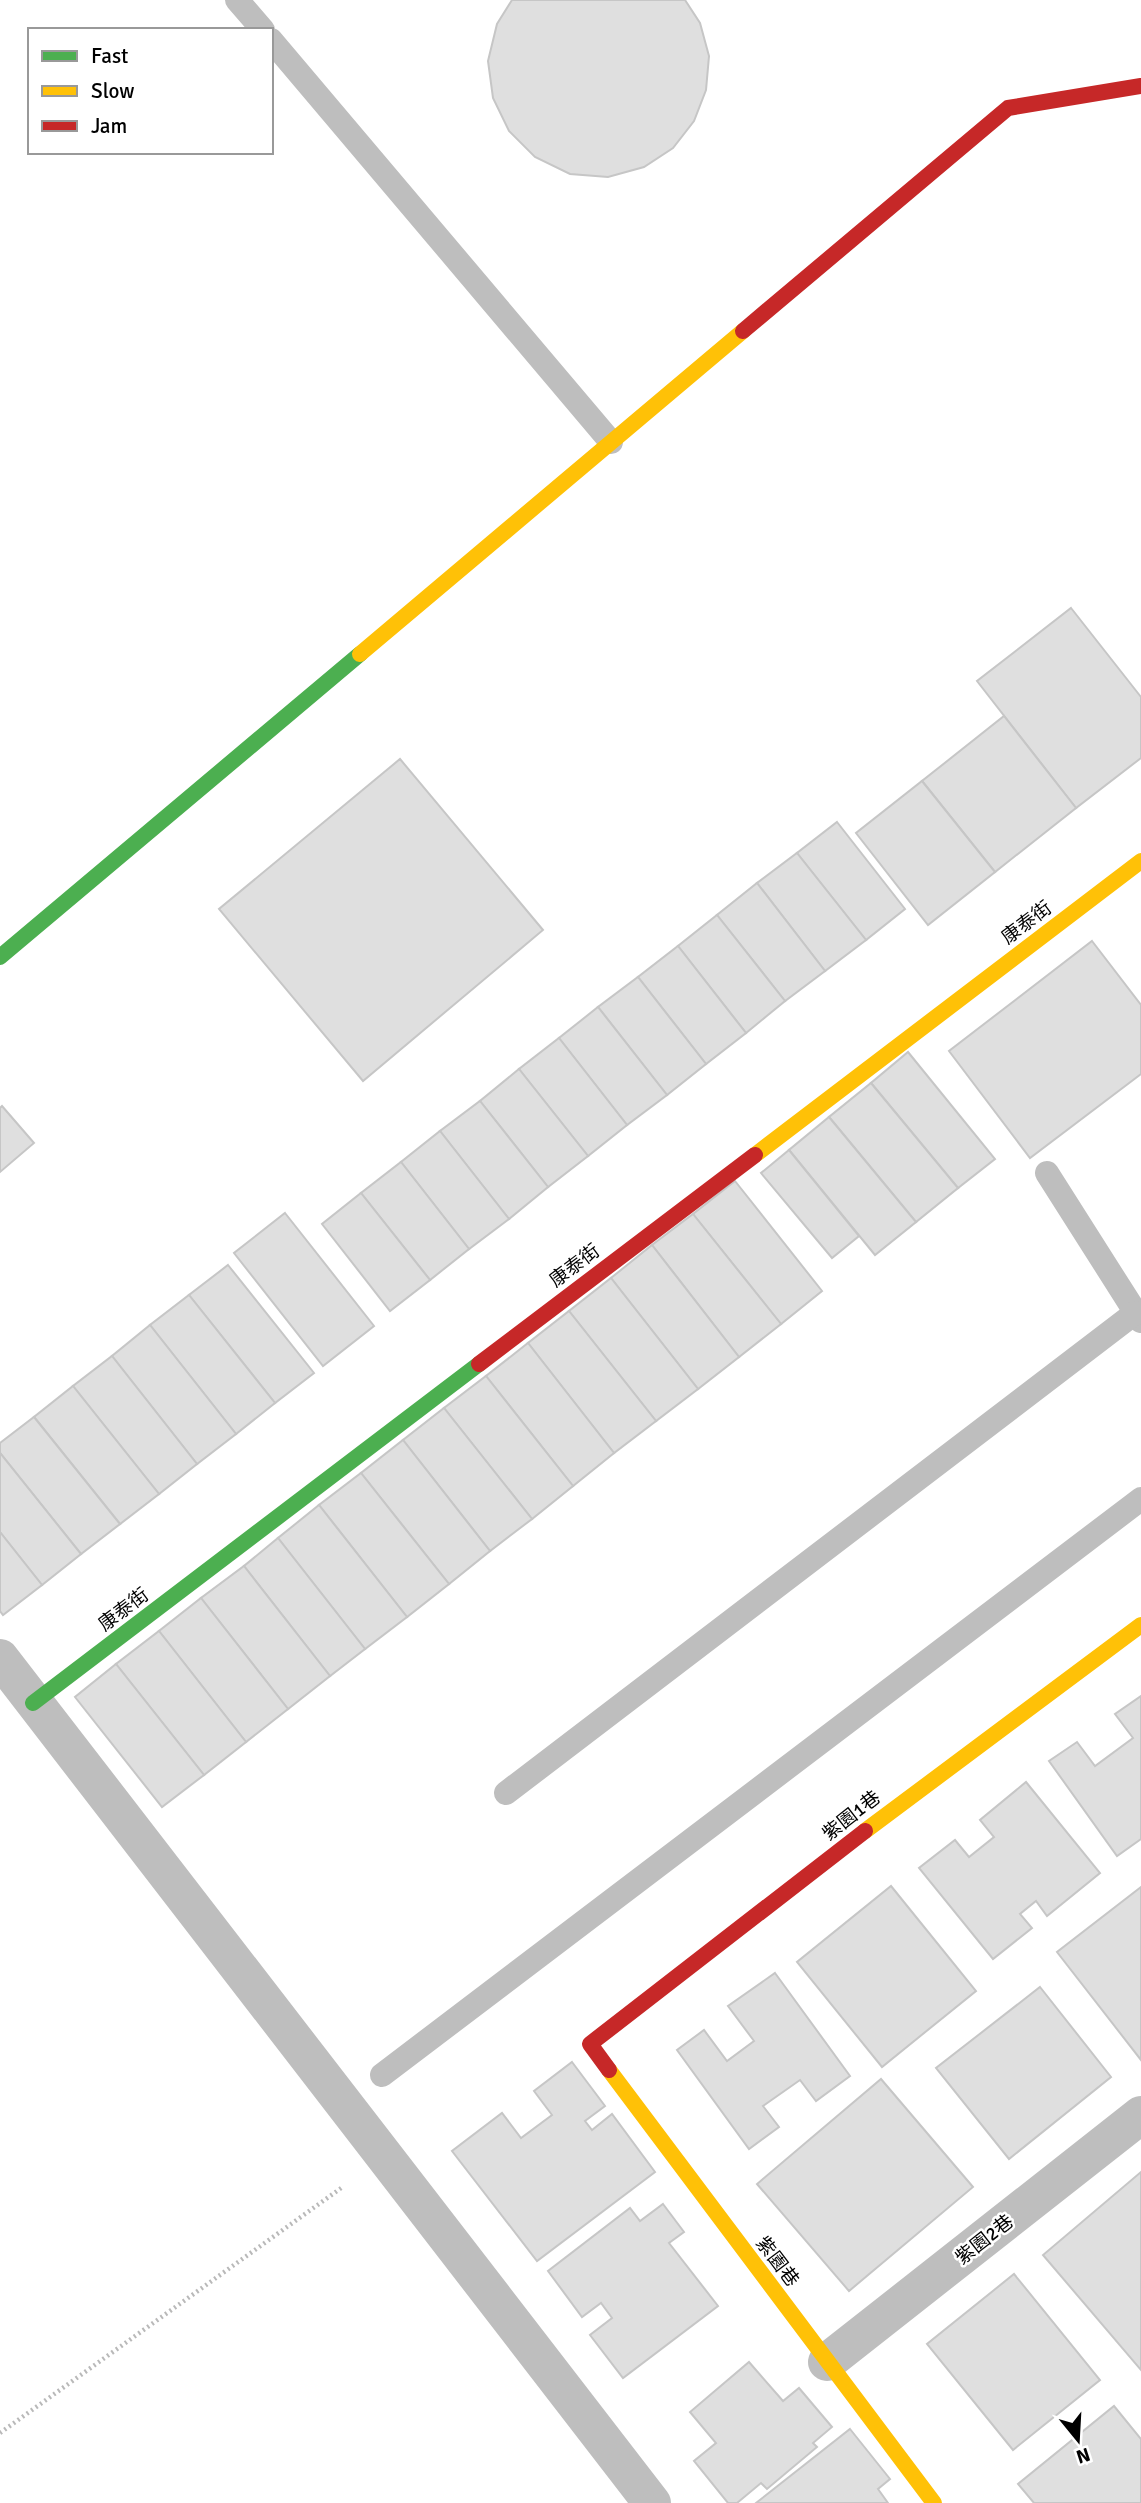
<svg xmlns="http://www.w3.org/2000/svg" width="1141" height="2503" viewBox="0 0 1141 2503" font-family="Signika,'Noto Sans TC',sans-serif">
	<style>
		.building { fill: #dfdfdf; stroke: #c6c6c6; stroke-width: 2 }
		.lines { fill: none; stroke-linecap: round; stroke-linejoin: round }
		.path { stroke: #b9b9b9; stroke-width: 4.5; stroke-dasharray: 2 3.5; stroke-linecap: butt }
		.lane { stroke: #bebebe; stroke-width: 24 }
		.street { stroke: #bebebe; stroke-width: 38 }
		.fast { stroke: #4caf50; stroke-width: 16 }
		.slow { stroke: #ffc107; stroke-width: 16 }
		.jam { stroke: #c62828; stroke-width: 16 }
		.labels { text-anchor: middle; stroke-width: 5; stroke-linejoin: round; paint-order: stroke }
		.street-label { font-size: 19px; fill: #000; stroke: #fff }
	</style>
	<rect width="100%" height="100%" fill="#fff"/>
	<g class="building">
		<path d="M512,0H685L700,23L709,56L706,90L694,121L673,148L644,167L608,177L570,174L535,157L509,131L493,98L488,61L497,24Z"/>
		<path d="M1071,608L1141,697V758L1076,808L977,681Z"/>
		<path d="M1004,716L1076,808L995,872L922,781Z"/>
		<path d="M400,759L543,930L363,1081L219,909Z"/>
		<path d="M922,781L995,872L928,925L856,833Z"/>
		<path d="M837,822L905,909L866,940L797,853Z"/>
		<path d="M797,853L866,940L825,971L757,883Z"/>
		<path d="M757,883L825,971L785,1001L717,915Z"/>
		<path d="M717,915L785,1001L746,1033L678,946Z"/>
		<path d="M1092,941L1141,1005V1074L1030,1158L949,1051Z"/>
		<path d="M678,946L746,1033L706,1064L638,977Z"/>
		<path d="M638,977L706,1064L667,1095L598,1007Z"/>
		<path d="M598,1007L667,1095L627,1125L559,1038Z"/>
		<path d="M559,1038L627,1125L588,1156L519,1069Z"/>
		<path d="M908,1052L995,1159L958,1188L871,1083Z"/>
		<path d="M519,1069L588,1156L548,1187L480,1101Z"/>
		<path d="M871,1083L958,1188L916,1222L829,1117Z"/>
		<path d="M480,1101L548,1187L509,1219L440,1131Z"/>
		<path d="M2,1106L34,1143L0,1172V1108Z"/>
		<path d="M829,1117L916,1222L875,1255L789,1150Z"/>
		<path d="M440,1131L509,1219L469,1249L401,1162Z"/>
		<path d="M789,1150L859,1236L832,1258L761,1173Z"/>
		<path d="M401,1162L469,1249L430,1280L361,1193Z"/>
		<path d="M735,1181L822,1291L781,1324L693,1214Z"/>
		<path d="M361,1193L430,1280L390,1311L322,1224Z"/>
		<path d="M285,1213L374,1326L323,1366L234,1253Z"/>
		<path d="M693,1214L781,1324L739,1357L652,1245Z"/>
		<path d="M652,1245L739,1357L698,1389L611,1278Z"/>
		<path d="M228,1265L314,1373L275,1403L189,1295Z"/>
		<path d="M611,1278L698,1389L656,1421L569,1311Z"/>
		<path d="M189,1295L275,1403L236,1434L150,1325Z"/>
		<path d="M569,1311L656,1421L614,1453L528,1343Z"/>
		<path d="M150,1325L236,1434L197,1464L112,1356Z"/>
		<path d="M528,1343L614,1453L573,1486L486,1376Z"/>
		<path d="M112,1356L197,1464L159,1494L73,1386Z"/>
		<path d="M486,1376L573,1486L532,1519L444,1408Z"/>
		<path d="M73,1386L159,1494L120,1524L34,1417Z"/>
		<path d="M444,1408L532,1519L490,1551L403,1440Z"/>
		<path d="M34,1417L120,1524L81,1554L0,1453V1443Z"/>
		<path d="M403,1440L490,1551L449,1584L361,1473Z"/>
		<path d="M0,1453L81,1554L42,1585L0,1532Z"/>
		<path d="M361,1473L449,1584L407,1617L319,1505Z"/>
		<path d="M319,1505L407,1617L365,1649L278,1538Z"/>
		<path d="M0,1532L42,1585L3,1615L0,1611Z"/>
		<path d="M278,1538L365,1649L330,1676L244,1566Z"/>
		<path d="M244,1566L330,1676L288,1709L201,1598Z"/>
		<path d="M201,1598L288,1709L246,1742L159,1631Z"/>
		<path d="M159,1631L246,1742L204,1775L116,1664Z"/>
		<path d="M116,1664L204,1775L162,1807L75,1697Z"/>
		<path d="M1141,1696V1839L1117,1856L1049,1761L1077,1742L1095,1766L1133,1738L1115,1714Z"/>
		<path d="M1026,1782L1100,1873L1047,1916L1036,1901L1020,1914L1032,1928L993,1959L919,1868L955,1840L969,1857L994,1837L980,1820Z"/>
		<path d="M891,1886L976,1991L882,2067L797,1962Z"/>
		<path d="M1141,1887V2060L1057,1952Z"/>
		<path d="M775,1973L850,2076L816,2101L800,2080L763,2106L779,2127L749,2149L677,2050L704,2030L727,2061L754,2041L728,2006Z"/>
		<path d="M1040,1987L1111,2077L1009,2159L936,2068Z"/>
		<path d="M572,2062L605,2106L585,2121L592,2130L612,2114L655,2172L537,2261L452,2151L502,2113L521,2138L552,2115L534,2091Z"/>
		<path d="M881,2079L973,2187L849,2291L757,2184Z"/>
		<path d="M1141,2172V2370L1043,2255Z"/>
		<path d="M663,2204L684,2232L669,2243L718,2306L623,2378L590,2335L612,2318L601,2303L582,2317L548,2271L630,2208L640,2221Z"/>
		<path d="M1014,2274L1100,2380L1013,2450L927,2344Z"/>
		<path d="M749,2362L783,2401L799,2388L832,2427L813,2443L817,2447L767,2489L761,2483L737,2503H728L694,2461L716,2443L690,2412Z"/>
		<path d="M1114,2406L1141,2439V2503H1034L1018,2484Z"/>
		<path d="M850,2429L890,2479L878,2489L888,2503H756Z"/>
	</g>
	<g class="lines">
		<path class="path" d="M0,2433L344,2186"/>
		<g class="lane">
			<path d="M237,0L263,30"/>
			<path d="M271,40L611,442"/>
			<path d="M1047,1173L1141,1321"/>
			<path d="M506,1793L1135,1313"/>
			<path d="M382,2075L1141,1499"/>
		</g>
		<g class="street">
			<path d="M0,1658L652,2503"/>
			<path d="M827,2362L1141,2115"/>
		</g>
		<g class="fast">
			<path d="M0,957L360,654"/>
			<path d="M33,1703L479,1364"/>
		</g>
		<g class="slow">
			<path d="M360,654L743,331"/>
			<path d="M755,1155L1141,861"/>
			<path d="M865,1831L1141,1625"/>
			<path d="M609,2070L934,2503"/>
		</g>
		<g class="jam">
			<path d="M743,331L1008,108L1141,86"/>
			<path d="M479,1364L755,1155"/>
			<path d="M609,2070L590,2044L865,1831"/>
		</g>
	</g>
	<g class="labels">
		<g class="street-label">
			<text transform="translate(1026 922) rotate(-37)" y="7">康泰街</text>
			<text transform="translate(574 1265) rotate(-37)" y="7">康泰街</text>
			<text transform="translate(123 1609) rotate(-37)" y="7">康泰街</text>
			<text transform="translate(851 1815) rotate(-38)" y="7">紫園1巷</text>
			<text transform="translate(984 2239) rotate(-38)" y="7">紫園2巷</text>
			<text transform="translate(778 2261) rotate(53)" y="7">紫園巷</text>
		</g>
	</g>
	<rect x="28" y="28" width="245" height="126" fill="#ffffff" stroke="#999999" stroke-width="2"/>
	<rect x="42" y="51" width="35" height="10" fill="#4caf50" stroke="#999999" stroke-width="2"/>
	<text x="91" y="63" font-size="21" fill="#000000">Fast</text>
	<rect x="42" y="86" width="35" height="10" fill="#ffc107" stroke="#999999" stroke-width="2"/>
	<text x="91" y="98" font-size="21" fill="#000000">Slow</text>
	<rect x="42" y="121" width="35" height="10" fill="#c62828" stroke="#999999" stroke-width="2"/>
	<text x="91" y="133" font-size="21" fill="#000000">Jam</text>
	<g transform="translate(1078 2440) rotate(162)" stroke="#ffffff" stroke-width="5" paint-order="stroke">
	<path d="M0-5L12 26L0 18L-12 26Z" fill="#000000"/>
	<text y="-10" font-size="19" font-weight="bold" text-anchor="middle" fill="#000000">N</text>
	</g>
</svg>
